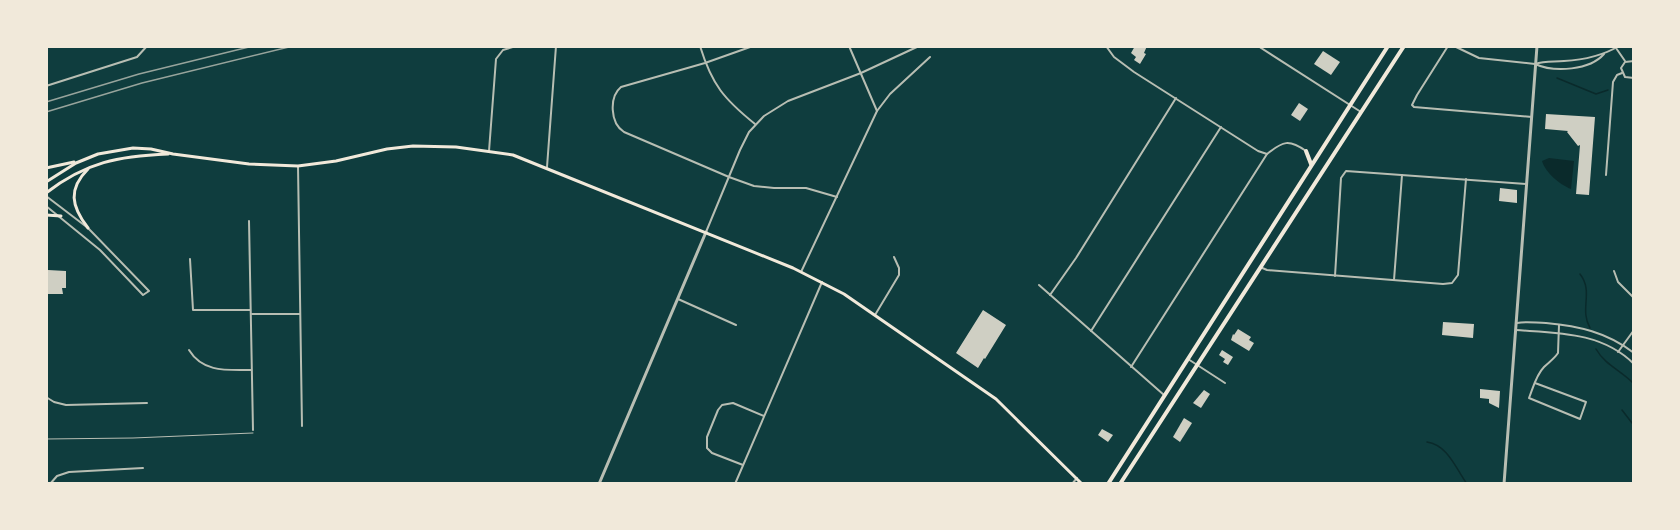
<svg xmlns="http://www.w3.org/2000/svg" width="1680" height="530" viewBox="0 0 1680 530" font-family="Spectral,serif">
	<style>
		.water { fill: #0a2a2b }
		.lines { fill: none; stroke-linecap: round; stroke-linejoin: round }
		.stream { stroke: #0a2a2b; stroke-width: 1.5 }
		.building { fill: #cfcfc3 }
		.service { stroke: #b8beb3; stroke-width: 1 }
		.minor { stroke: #b8beb3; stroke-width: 2 }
		.tertiary { stroke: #b8beb3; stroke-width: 3 }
		.secondary { stroke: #f1e9da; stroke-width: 3 }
		.primary { stroke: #f1e9da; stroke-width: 4 }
		.rail { stroke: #97a49c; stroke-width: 1.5 }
	</style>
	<rect width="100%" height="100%" fill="#0f3d3e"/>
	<path class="water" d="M1549,158L1574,161L1571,189C1560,185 1545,172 1542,161Z"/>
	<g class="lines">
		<g class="stream">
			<path d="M1557,78L1596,94L1608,90"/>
			<path d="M1580,274C1594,292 1579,309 1590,328"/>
			<path d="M1596,349C1605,365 1622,371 1634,384"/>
			<path d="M1622,410L1632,423"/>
			<path d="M1427,442C1448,445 1456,469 1467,484"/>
		</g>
	</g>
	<g class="building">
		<path d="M1135,46H1147L1144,53L1146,54L1140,64L1134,60L1136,57L1131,53Z"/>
		<path d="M1323,51L1340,62L1331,75L1314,64Z"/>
		<path d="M1299,103L1308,109L1300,121L1291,115Z"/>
		<path d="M1546,114L1595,117L1589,195L1576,194L1580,145L1578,146L1567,132L1568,131L1545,129Z"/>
		<path d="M1500,188L1517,190V203L1499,201Z"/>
		<path d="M48,270L66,271V288H62L63,294H48V288H46V271Z"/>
		<path d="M983,310L1006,325L985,359L984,358L978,368L956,353Z"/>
		<path d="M1443,322L1474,324L1473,338L1442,335Z"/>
		<path d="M1238,329L1251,337L1249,340L1254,343L1249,351L1231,340L1233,334L1234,335Z"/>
		<path d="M1222,350L1233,357L1228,365L1223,362L1225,359L1219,355Z"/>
		<path d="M1480,389L1500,391L1499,408L1489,403V399L1480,398Z"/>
		<path d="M1204,390L1210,394L1201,408L1193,403Z"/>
		<path d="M1184,418L1192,423L1180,442L1173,437Z"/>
		<path d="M1102,429L1113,435L1108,442L1098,435Z"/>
	</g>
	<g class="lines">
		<path class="service" d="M46,439L133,438L253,433"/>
		<g class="minor">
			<path d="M700,46C712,85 724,99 755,124"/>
			<path d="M753,46L705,63L621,87C609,97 610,123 624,132L729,177L754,186L774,188H806L837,197"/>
			<path d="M849,46L877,111"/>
			<path d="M1106,46L1114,57L1134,72L1258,151L1267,154C1283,141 1289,139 1306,151"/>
			<path d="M1258,46L1361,112"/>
			<path d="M1448,46L1417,95L1412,105L1414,107L1532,117"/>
			<path d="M1454,46L1479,58L1535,64C1555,73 1590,70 1604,54"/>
			<path d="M1616,48L1625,61"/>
			<path d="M1634,61L1625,62L1621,68L1625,77L1634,78"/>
			<path d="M1535,64C1545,61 1553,62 1564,61C1582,60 1602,56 1619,46"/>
			<path d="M46,86L137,57L147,46"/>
			<path d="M489,151L496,59L503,50L516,46"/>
			<path d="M298,166L302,426"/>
			<path d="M547,167L556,46"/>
			<path d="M1606,175L1613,82L1617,75L1622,73"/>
			<path d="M46,196L88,228L149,291L143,295L100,250L46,206"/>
			<path d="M249,221L253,430"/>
			<path d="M706,232L740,150L749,132L764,116L788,101L861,73L919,46"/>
			<path d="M190,259L193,310H250"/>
			<path d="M1260,267L1267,270L1443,284L1452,283L1458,275L1466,179"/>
			<path d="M1614,271L1618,282L1634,298"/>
			<path d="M801,272L877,111L890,94L930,57"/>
			<path d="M1335,276L1341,178L1346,171L1527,184"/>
			<path d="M1394,280L1402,175"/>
			<path d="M1039,285L1164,395"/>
			<path d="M1050,295L1076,258L1176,98"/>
			<path d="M678,299L736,325"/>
			<path d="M252,314H300"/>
			<path d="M875,315L899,275V268L894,257"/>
			<path d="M1517,323C1527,321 1536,323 1546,323C1578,326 1607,332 1634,353"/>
			<path d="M1516,330C1558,333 1602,332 1634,364"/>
			<path d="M1091,331L1221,127"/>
			<path d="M189,350C203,373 228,370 251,370"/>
			<path d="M1618,352L1634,330"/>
			<path d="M1188,359L1225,383"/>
			<path d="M1131,367L1267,154"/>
			<path d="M1535,383L1586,402L1580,419L1529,398C1533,388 1536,375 1544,367C1549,362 1554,359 1558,353L1559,325"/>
			<path d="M46,397L54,402L66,405L147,403"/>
			<path d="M743,465L712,453L707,448V437L718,410L722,405L733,403L764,416"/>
			<path d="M50,484L57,476L69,472L143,468"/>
			<path d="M735,484L822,282"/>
			<path d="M1072,484L1077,478"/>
		</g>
		<g class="tertiary">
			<path d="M599,484L706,232"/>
			<path d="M1504,484L1537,46"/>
		</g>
		<g class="secondary">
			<path d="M46,168L74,162"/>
			<path d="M88,169C68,189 71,206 88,228"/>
			<path d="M46,182L76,163L98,154L133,148L151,149L173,154L249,164L298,166L336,161L387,149L413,146L456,147L513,155L793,268L844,294L996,399L1082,484"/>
			<path d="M46,193C86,162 119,156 168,154"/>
			<path d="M46,215L61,216"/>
		</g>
		<g class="primary">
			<path d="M1306,151L1311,164"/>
			<path d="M1108,484L1388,46"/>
			<path d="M1120,484L1404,46"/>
		</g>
		<g class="rail">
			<path d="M46,102L139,74L253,46"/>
			<path d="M46,112L142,83L293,46"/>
		</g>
	</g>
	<rect width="1680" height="530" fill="none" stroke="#f1e9da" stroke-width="96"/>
</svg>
